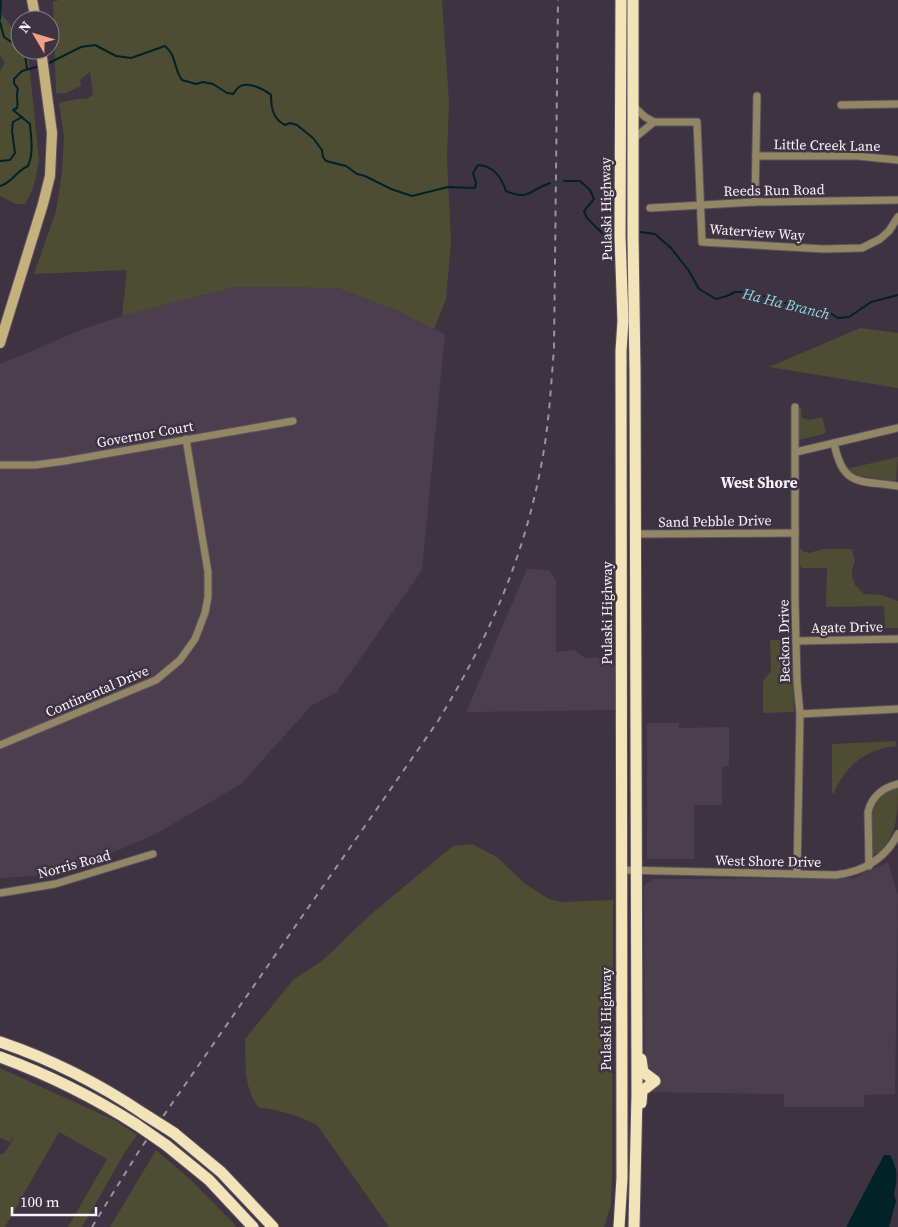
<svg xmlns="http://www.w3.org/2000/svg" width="898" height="1227" viewBox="0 0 898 1227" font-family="'Source Serif 4',serif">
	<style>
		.commercial { fill: #4b3f4e }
		.green { fill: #4c4d33 }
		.water { fill: #012226 }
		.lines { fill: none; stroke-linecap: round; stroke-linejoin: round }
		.stream { stroke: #012226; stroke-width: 2 }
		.minor-casing { stroke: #5c525f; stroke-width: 9 }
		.secondary-casing { stroke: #5c525f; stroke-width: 12 }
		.trunk-casing { stroke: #5c525f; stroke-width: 13 }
		.minor { stroke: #928665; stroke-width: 7 }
		.secondary { stroke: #c5b17c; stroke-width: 10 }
		.trunk { stroke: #f3e3b9; stroke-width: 11 }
		.rail { stroke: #9b929e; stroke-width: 2; stroke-dasharray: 6 6; stroke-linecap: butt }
		.trunk-bridge-casing { stroke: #5c525f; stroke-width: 13; stroke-linecap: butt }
		.trunk-bridge { stroke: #f3e3b9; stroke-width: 11 }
		.labels { text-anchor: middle; stroke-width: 5; stroke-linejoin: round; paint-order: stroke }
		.street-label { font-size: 14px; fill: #f9f2fb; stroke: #3e3341 }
		.water-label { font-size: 15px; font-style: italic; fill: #87d6df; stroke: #3e3341 }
		.neighbourhood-label { font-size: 15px; font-weight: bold; fill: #f9f2fb; stroke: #3e3341 }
	</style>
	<rect width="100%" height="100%" fill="#3e3341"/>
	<g class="commercial">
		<path d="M235,287L337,288L396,310L445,334L422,570L337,692L311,706L241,784L156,834L63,874L0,878V364L86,328L122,316Z"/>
		<path d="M527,569L549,570L556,580V652L574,650L585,658L616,657V710L466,712Z"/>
		<path d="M647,723H679V728L729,727V766L722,767V805H694V859H647Z"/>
		<path d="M888,862L898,895L895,1094L864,1095V1107H784V1094L645,1092L644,886L648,882L653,879L854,878Z"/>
	</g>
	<g class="green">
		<path d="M59,0H442L449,102L447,158L451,242L446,299L434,329L396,310L337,288L235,287L122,316L127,270L34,274L56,211L62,173L64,136L59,103L76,99H86L93,95L90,72L80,80L81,86L66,93L56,94L53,2Z"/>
		<path d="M0,13L16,31L15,47L29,61L39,162L33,189L25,204H16L0,196V71L5,63L0,55Z"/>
		<path d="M860,328L898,333V388L769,367Z"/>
		<path d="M799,408H801L802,418L810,420L822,417L826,431L824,434L799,440Z"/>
		<path d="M898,457L896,481L859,476L846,469Z"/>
		<path d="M800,548L803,551L809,553L823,549H852L855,561L852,570V576L855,585L864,594L882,595L898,601V628H885L884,606L826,607L827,568H802L800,566Z"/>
		<path d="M787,634L792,635L794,712L763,713V681L771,671L770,640H787Z"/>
		<path d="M896,741L897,746C867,748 845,766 834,793H832V744Z"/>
		<path d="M895,787L898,788C898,811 898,830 883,848C880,851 879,853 874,854L871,850L870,813L878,795Z"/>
		<path d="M472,844L497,857L524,883L549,899L561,902L613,900L612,1180L611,1205L604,1227H389L317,1125C298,1115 279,1110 258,1107C243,1085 246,1064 245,1039L294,979L322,961L369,916L453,846Z"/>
		<path d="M0,1068L114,1120L137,1135L125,1152L82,1227H68L107,1159L59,1132L5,1227H0V1154H4L12,1141L13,1135L10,1142L0,1138Z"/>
		<path d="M156,1150L192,1181L237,1227H110Z"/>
	</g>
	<path class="water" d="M884,1155H890C898,1169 898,1179 894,1194L896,1201L889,1227H846Z"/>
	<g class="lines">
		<g class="stream">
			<path d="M0,19L1,0"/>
			<path d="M0,22L4,37L17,46L18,50L25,54L27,69"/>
			<path d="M47,64L81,47L95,45L116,56L131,58L165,46C177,56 173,67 182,80L196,84L203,82L213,84L227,93L233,94C235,92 236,89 239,87C248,81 264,89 271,95C271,108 273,119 285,125L290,123L297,125L313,138L322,150L323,157L326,161L346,166L357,174L365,176L391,189L412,196L448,187L475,188L476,183L473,173L478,165C494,166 501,177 506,191C530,201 529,190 550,183"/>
			<path d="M0,161L10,160L15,153L12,131L13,122L22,117"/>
			<path d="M564,181H580L590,190L594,199L584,211L587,218L603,234L616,232"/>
			<path d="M0,186C12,183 16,171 28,166C34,152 31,138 30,124L13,110L17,108C19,101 15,96 18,89L14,83V79L22,71L40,66"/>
			<path d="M640,232L655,234L671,248L689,271L699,289L716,299L727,296L735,292H751L795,306L827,311L838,318L849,317L871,302L898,295"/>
		</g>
		<g class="minor-casing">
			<g id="minor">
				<path d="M632,105L645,117L654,122H697L702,242L824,249L862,248L880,239L889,231L898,217"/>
				<path d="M841,105L898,104"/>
				<path d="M633,139L654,122"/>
				<path d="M756,156H857L898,160"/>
				<path d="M755,202L757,96"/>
				<path d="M650,208L755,202L898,200"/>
				<path d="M795,407V602L797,681L800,714L797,873"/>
				<path d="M834,443C843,488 860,480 898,486"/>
				<path d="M796,452L898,428"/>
				<path d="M0,465H35L65,461L293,421"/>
				<path d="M636,534L795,533"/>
				<path d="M796,641L898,639"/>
				<path d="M800,714L898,709"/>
				<path d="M0,745L156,680L180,660L195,639L205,613L208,597V572L186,439"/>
				<path d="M869,866L868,812C872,796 882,788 898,784"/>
				<path d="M621,870L835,875C863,872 885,859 898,834"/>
				<path d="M0,893L55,884L153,854"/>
			</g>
		</g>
		<g class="secondary-casing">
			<g id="secondary">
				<path d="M32,0L36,20"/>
				<path d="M0,343L43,204L50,176L52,133L41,50"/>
			</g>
		</g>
		<g class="trunk-casing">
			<g id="trunk">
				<path d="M633,0V237L635,371L637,1094L634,1227"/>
				<path d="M0,1042C53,1060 98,1083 144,1114"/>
				<path d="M0,1057C49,1075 93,1097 137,1125"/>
				<path d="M641,1103L642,1091L655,1081L643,1072L641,1059"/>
				<path d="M174,1133L221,1172L273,1227"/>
				<path d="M166,1145L209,1180L253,1227"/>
				<path d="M619,1227L622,1178L621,351L623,321L620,236L621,0"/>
			</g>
		</g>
		<use href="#minor" class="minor"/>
		<use href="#secondary" class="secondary"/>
		<use href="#trunk" class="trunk"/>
		<path class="rail" d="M92,1227L139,1151L438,721C489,637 524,559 542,461C549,424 551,386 554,348L558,0"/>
		<g class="trunk-bridge-casing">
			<g id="trunk-bridge">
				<path d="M144,1114L174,1133"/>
				<path d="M137,1125L166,1145"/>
			</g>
		</g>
		<use href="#trunk-bridge" class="trunk-bridge"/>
	</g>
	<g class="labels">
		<g class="street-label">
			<text transform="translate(827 145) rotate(1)" y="5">Little Creek Lane</text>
			<text transform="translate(774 190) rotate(-1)" y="5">Reeds Run Road</text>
			<text transform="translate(606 209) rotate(-91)" y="5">Pulaski Highway</text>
			<text transform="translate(757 232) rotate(4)" y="5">Waterview Way</text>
			<text transform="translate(145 434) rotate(-10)" y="5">Governor Court</text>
			<text transform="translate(715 521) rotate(-1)" y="5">Sand Pebble Drive</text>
			<text transform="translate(607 613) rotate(-90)" y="5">Pulaski Highway</text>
			<text transform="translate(847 627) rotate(-1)" y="5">Agate Drive</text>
			<text transform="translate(784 641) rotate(-91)" y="5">Beckon Drive</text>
			<text transform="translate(97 691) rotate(-23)" y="5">Continental Drive</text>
			<text transform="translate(768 861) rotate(1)" y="5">West Shore Drive</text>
			<text transform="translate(74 864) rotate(-15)" y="5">Norris Road</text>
			<text transform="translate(606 1019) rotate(-90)" y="5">Pulaski Highway</text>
		</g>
		<g class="water-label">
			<text transform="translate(786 304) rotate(14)" y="5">Ha Ha Branch</text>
		</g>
		<g class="neighbourhood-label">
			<text x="759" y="488">West Shore</text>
		</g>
	</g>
	<g transform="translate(35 35) rotate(308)"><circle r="24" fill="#3e3341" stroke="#897f8b"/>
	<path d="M0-4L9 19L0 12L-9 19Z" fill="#f39f83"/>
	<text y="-8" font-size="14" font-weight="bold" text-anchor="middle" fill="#f9f2fb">N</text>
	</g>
	<path d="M12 1207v8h84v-8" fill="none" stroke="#f9f2fb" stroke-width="2.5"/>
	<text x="20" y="1207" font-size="15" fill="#f9f2fb" stroke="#3e3341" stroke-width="4" paint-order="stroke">100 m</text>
</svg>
